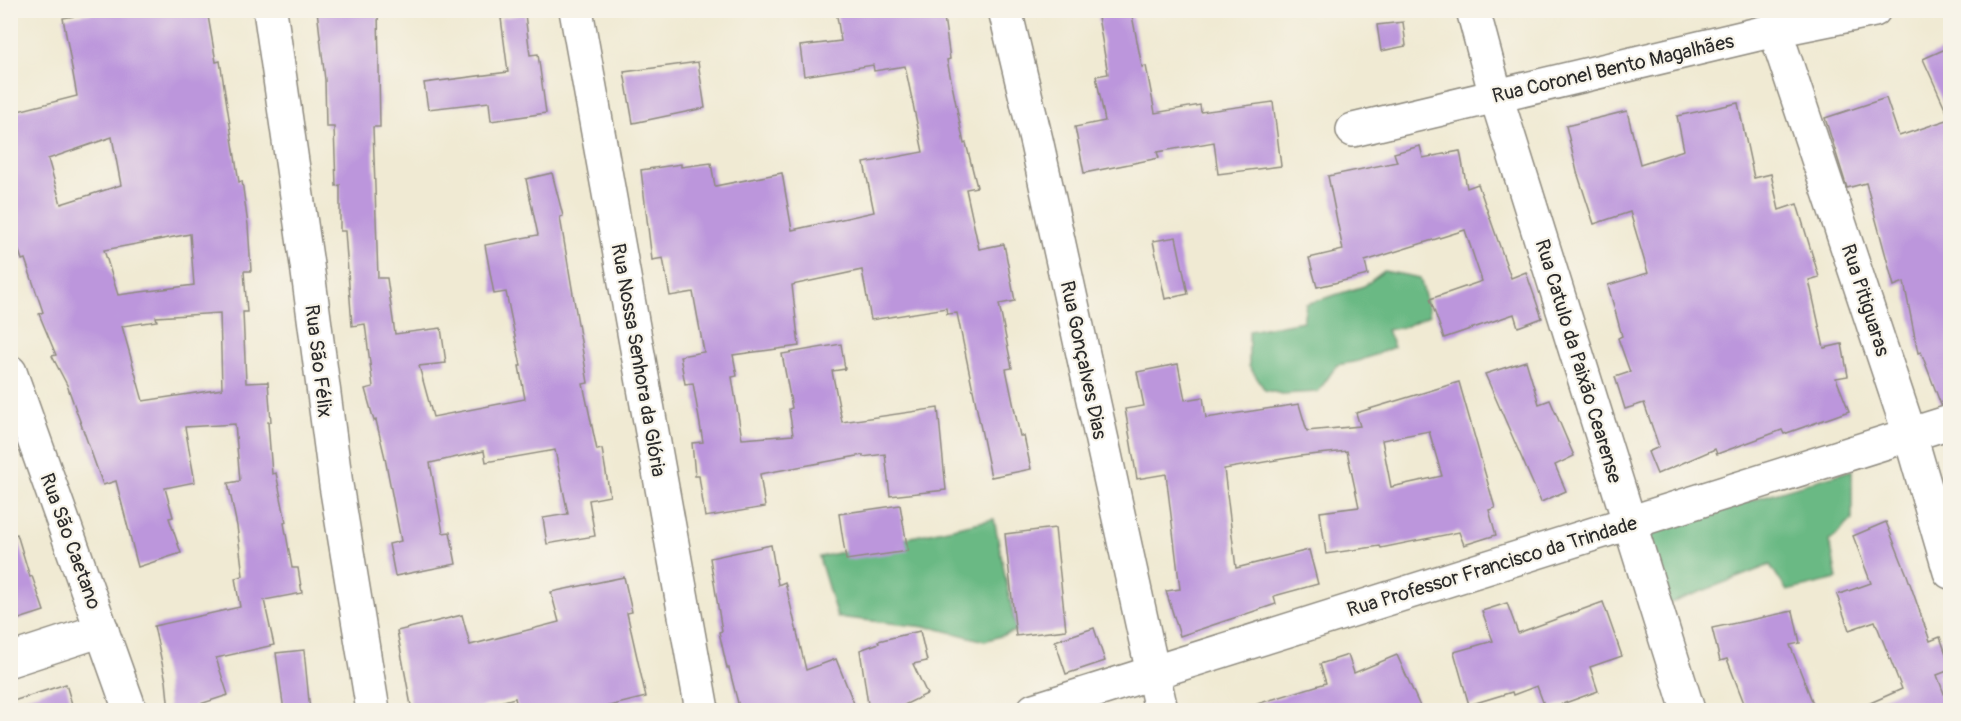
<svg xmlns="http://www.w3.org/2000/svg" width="1961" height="721" viewBox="0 0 1961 721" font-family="Pangolin,sans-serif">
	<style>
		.forest { fill: #6bb984; stroke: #4b7258; stroke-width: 1.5 }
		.building { fill: #bc96dc; fill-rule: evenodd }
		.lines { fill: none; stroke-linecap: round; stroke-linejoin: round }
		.street-casing { stroke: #8e8a7f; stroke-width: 36 }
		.street { stroke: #fff; stroke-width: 33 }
		.labels { text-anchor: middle; stroke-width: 4.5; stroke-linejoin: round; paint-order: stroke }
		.street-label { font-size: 20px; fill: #2b2b2b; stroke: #f7f3e8 }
	</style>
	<rect width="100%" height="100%" fill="#f7f3e8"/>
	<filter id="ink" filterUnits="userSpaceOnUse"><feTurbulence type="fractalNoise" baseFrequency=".0167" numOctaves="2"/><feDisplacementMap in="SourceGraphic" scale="12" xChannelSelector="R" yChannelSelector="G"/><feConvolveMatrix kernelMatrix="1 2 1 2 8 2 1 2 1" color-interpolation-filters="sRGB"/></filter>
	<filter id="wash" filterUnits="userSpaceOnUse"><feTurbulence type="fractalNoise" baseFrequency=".008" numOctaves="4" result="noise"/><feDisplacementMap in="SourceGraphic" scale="24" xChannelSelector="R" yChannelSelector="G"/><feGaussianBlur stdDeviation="1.35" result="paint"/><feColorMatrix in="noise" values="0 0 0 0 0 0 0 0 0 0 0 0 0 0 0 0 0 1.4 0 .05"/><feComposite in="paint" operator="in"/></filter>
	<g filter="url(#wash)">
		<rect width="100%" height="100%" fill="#f0ead3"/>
		<g class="forest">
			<path d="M1384,271L1420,278L1430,315L1404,327L1387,330L1394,347L1359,361L1337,365L1318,392L1282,394L1265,390L1249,366V331L1303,321L1306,304L1364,286Z"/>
			<path d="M1852,470V520L1830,541L1837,579L1787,591L1770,565L1666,605L1647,531Z"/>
			<path d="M994,519L1016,631L985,641L934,628L837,617L819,557Z"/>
		</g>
		<g id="blocks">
			<g class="building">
				<path d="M109,10H207L216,62L220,61L239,182L242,181L248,225L251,271H244L247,312H243L246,383L268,382L271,422H268L272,474L276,473L286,522L284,523L292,568H298L302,593L264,600L274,645L216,658L228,695L194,706V708L169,711L166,681L154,626L240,607L235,578L243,576L237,526L228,483L240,481L235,424L185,427L195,482L165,488L173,517L169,518L181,553L138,567L116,481L103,485L67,385L52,356L56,355L39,314L43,312L25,259L22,260L10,224V113L77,96L63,18ZM112,137L121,185L61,204L48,159ZM190,234L194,285L118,295L104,250ZM220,313L222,389L143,401L122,326L157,321L156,317Z"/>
				<path d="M317,10H378L380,127H373L378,278H387L395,334L441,328L446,363L419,366L433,417L525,399L519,366H521L506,292L494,294L485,245L538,235L526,179L552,173L563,216L560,217L588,383L583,384L597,450L602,449L610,496L589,500L595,536L547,544L543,518L568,514L555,450L486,462L484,451L430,463L443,533L450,532L456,564L395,576L389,544L401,541L385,458L376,420L374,421L365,389L373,387L365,324L352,326L345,231H340V185L336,186L334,127H326L325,80Z"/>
				<path d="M836,10H943L950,59L947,60L964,144L966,143L977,187L966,189L979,249L1004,244L1015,301L999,304L1012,368L1006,369L1020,436H1024L1031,469L991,477L957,313L947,314L946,308L871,320L862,270L792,285L799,346L733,355L737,376L732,377L742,439L793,435L789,409L792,408L782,354L841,344L845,369L832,371L842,422L938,408L946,490L890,496L885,454L863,457V455L760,474L765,507L705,517L699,476H695L692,443L703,442L693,383L685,384L680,356L704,352L693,292L670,296L663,258L652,260L641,170L681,164V167L711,163L715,186L782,173L792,230L874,212L864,163L923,152L905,66L874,71L873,65L804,76L800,46L841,41Z"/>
				<path d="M1131,10L1142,67L1146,66L1155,113L1200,105L1201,112L1273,102L1281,166L1218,174L1214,142L1157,152L1159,158L1084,173L1075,127L1105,121L1096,76L1108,74L1098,17Z"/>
				<path d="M525,14L530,55L538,54L546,113L491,121L489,102L428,109L424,83L508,72L501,18Z"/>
				<path d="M1403,22L1406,46L1381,51L1377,25Z"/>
				<path d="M1950,47V404L1941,405L1921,352L1918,353L1904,282L1894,286L1866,183L1847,188L1825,118L1886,98L1899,136L1950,119L1923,59Z"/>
				<path d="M698,62L705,108L633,123L624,72Z"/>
				<path d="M1738,103L1754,178L1771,174L1779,210L1797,204L1819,277L1809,280L1824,348L1842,344L1848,376L1836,378L1849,411L1784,434L1782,430L1717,454L1715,449L1657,474L1648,452L1659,447L1644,403L1625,409L1615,377L1630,372L1618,338L1622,336L1608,285L1648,273L1630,212L1594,224L1577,172L1566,126L1627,111L1640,164L1684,150L1677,116Z"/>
				<path d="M1420,146L1423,158L1460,151L1467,188L1478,184L1511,278L1526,272L1542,318L1518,327L1514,314L1444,338L1430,299L1482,281L1465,230L1365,261L1368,275L1317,287L1309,258L1343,250L1328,176L1397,162L1394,153Z"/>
				<path d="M1176,237L1188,294L1165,299L1153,241Z"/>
				<path d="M1526,361L1539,404L1550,400L1574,456L1555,465L1566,491L1541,502L1485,374Z"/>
				<path d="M1178,364L1185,400L1203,397L1206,418L1299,404L1307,431L1360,426L1356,413L1459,382L1495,508L1489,510L1496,535L1464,545L1459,532L1381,548L1380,546L1326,554L1320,512L1359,507L1347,451L1300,456L1224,469L1236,568L1309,550L1318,584L1274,596L1276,604L1180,636L1166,591L1180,589L1166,474L1137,479L1125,409L1144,406L1137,372ZM1429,431L1442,476L1391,487L1382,440Z"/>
				<path d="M900,505L908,551L846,560L839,514Z"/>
				<path d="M1886,522L1907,575L1930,641L1940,637L1950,665V670L1937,675L1948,704L1929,711H1852L1902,689L1875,621L1849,630L1837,595L1871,583L1853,536Z"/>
				<path d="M1055,528L1066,630L1016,636L1005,534Z"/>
				<path d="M17,534L30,577L32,576L44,611L10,622V535Z"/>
				<path d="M771,545L778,585L785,582L806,670L836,659L857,711H740L729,668H727L719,632L722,631L710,558Z"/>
				<path d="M624,577L632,612L627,613L646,697L589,711H518L515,698L467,711H412L397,631L462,615L470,645L559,622L551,592Z"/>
				<path d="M1603,602L1622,656L1590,667L1598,691L1546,710L1537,686L1513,695L1512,692L1469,705L1454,652L1493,641L1482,611L1507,603L1518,633Z"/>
				<path d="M1793,611L1800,643L1790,645L1816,711H1747L1727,659L1720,661L1712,628Z"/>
				<path d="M1094,628L1105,661L1066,674L1055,641Z"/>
				<path d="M920,631L927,661L913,664L927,694L892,711H869L860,650L879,643L878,641Z"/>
				<path d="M304,650L310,711H284L276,653Z"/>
				<path d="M1348,655L1354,673L1397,655L1422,711H1258L1257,704L1326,683L1320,664Z"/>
				<path d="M66,684L74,711H10V702Z"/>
			</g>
		</g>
	</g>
	<g filter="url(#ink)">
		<use href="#blocks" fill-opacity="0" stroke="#8e8a7f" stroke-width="1.5"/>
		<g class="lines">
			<g class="street-casing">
				<g id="street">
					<path d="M270,10L307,265L336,485L373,710"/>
					<path d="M576,10L702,710"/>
					<path d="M1005,10L1037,144L1161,710"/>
					<path d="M1473,10L1496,96L1688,710"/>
					<path d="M1775,30L1910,435L1950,572"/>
					<path d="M1353,130L1775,30L1874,10"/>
					<path d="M10,372L130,710"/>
					<path d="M10,660L102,630"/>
					<path d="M1034,710L1950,422"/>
				</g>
			</g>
			<use href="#street" class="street"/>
		</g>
	</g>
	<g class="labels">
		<g class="street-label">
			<text transform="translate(1613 68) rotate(-13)" y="7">Rua Coronel Bento Magalhães</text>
			<text transform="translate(1866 300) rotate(72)" y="7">Rua Pitiguaras</text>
			<text transform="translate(639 360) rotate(80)" y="7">Rua Nossa Senhora da Glória</text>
			<text transform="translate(1084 360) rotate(78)" y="7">Rua Gonçalves Dias</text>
			<text transform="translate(319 361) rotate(83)" y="7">Rua São Félix</text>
			<text transform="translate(1579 361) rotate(73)" y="7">Rua Catulo da Paixão Cearense</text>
			<text transform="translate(71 541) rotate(70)" y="7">Rua São Caetano</text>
			<text transform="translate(1492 566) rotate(-17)" y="7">Rua Professor Francisco da Trindade</text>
		</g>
	</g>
	<rect width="1961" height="721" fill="none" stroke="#f7f3e8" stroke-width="36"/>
</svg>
